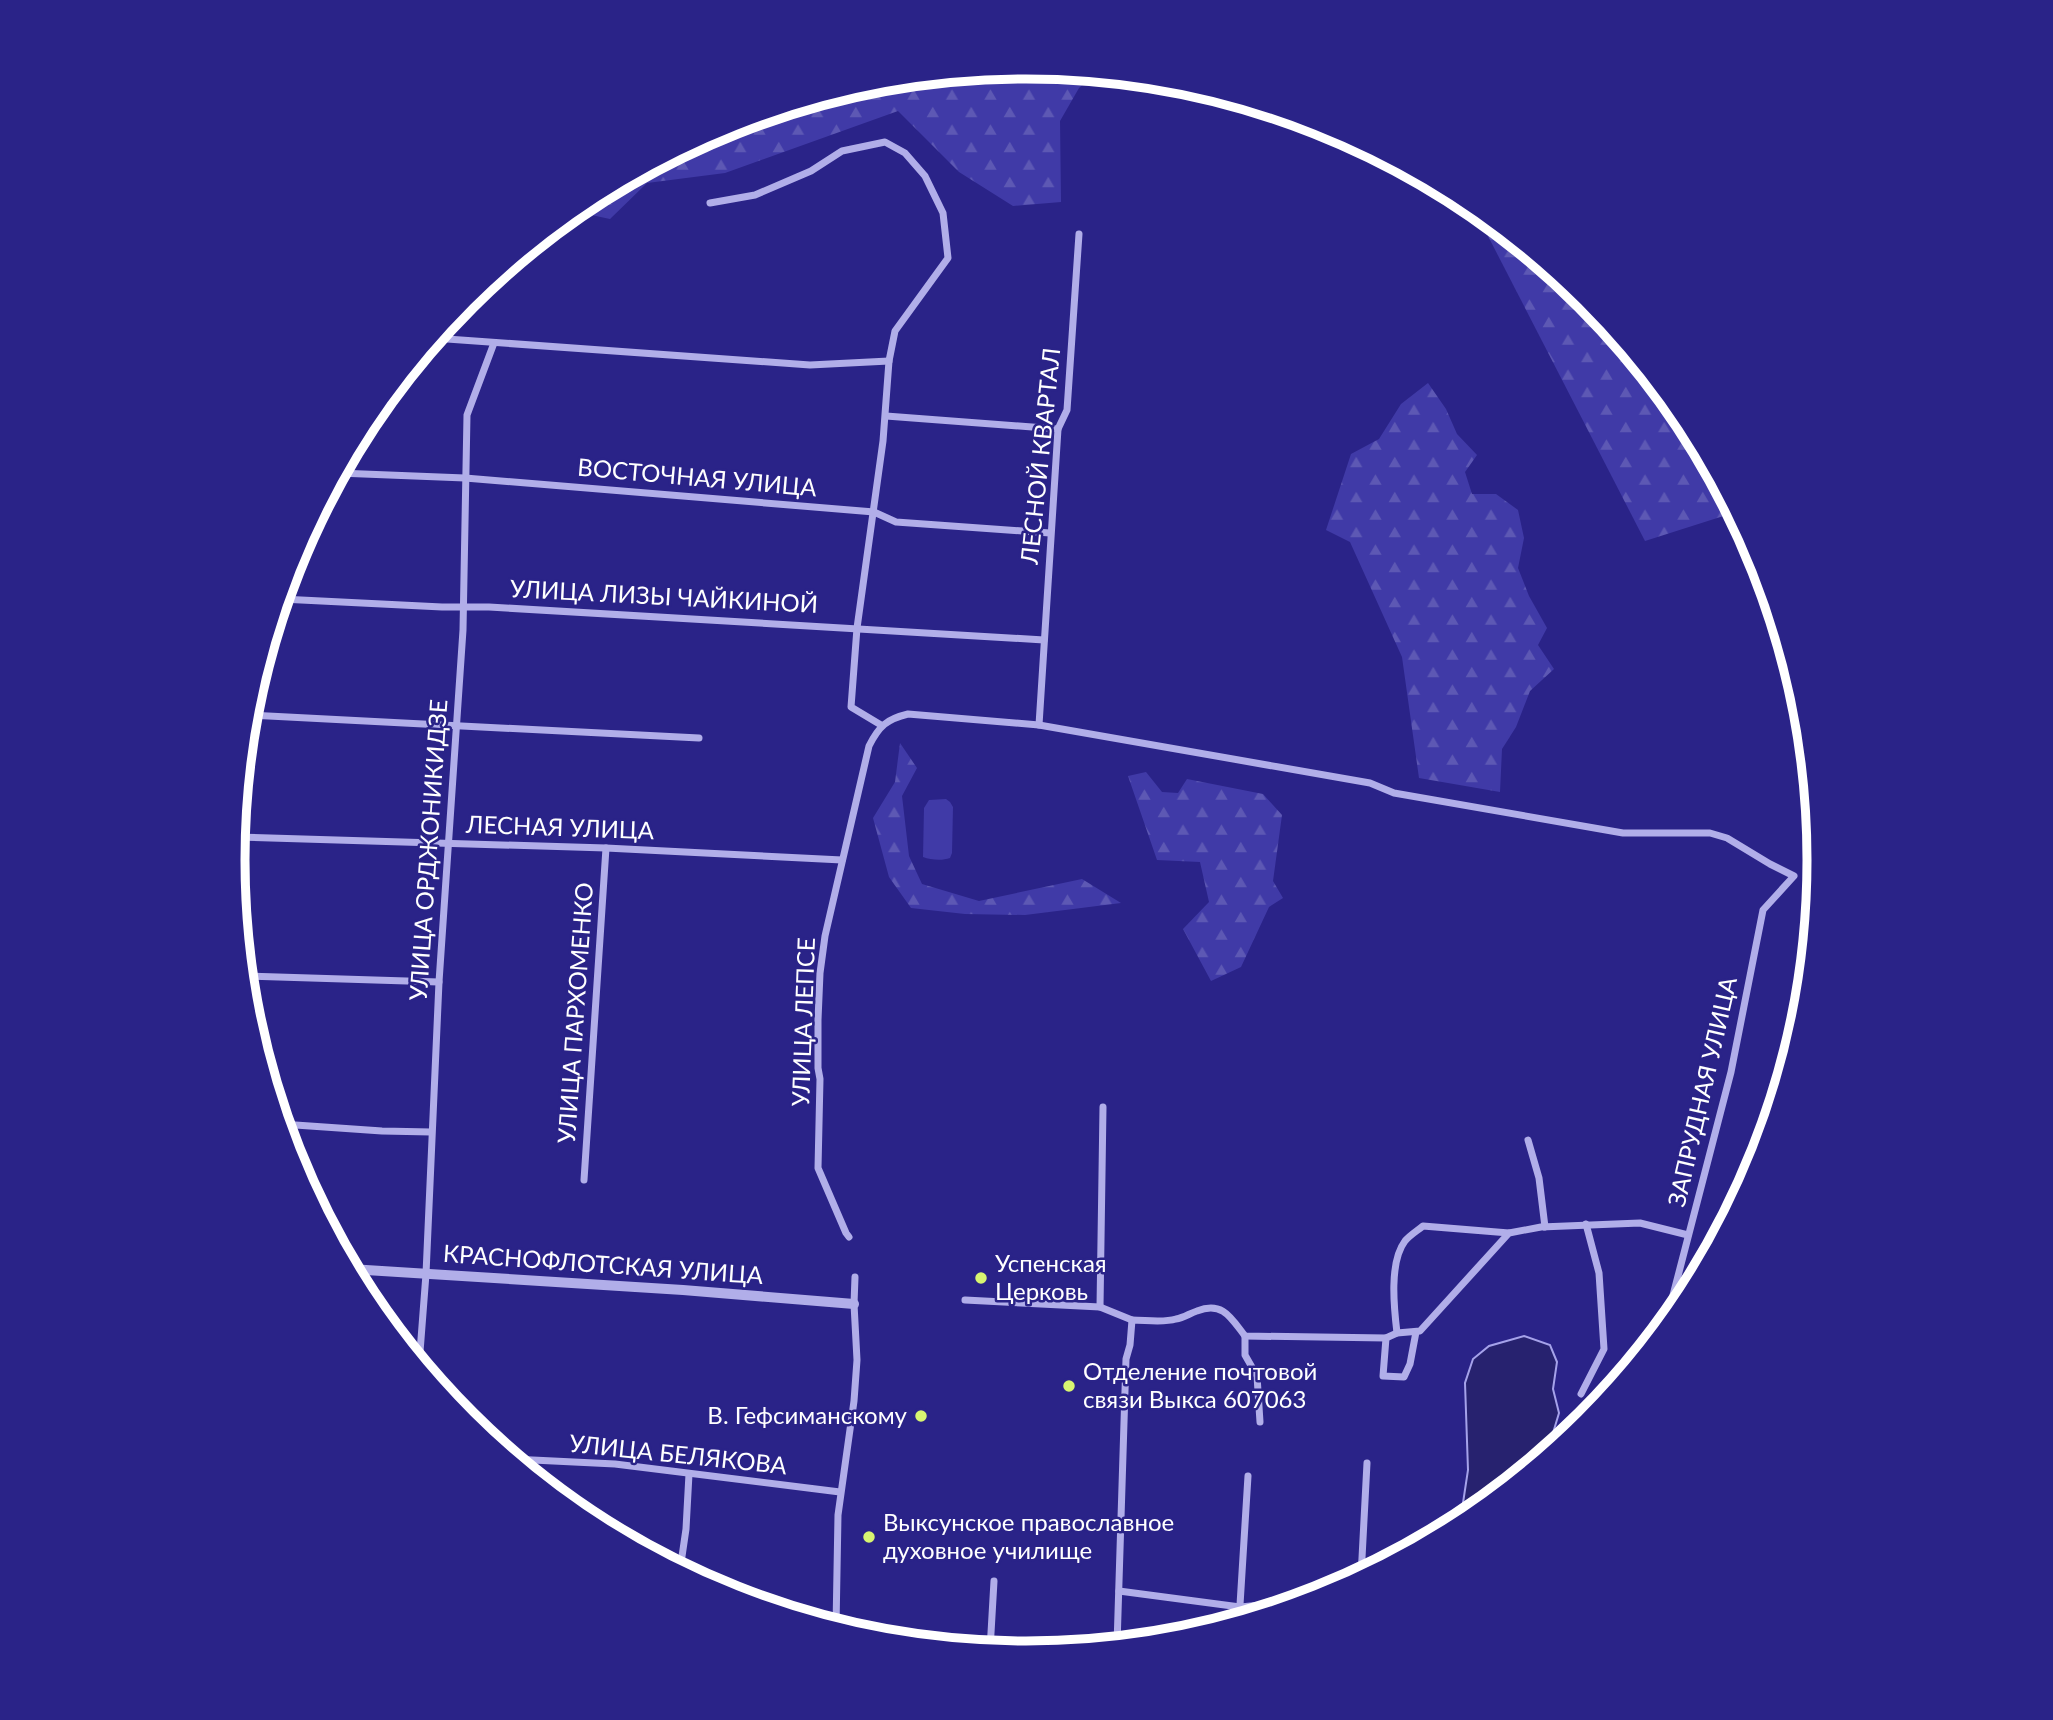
<svg xmlns="http://www.w3.org/2000/svg" width="2053" height="1720" viewBox="0 0 2053 1720" font-family="Lato,sans-serif">
	<style>
		.forest { fill: url(#forest-firs) }
		.garden { fill: #403aa7 }
		.water { fill: #27226f; stroke: #a5a2ea; stroke-width: 2 }
		.lines { fill: none; stroke-linecap: round; stroke-linejoin: round }
		.minor { stroke: #b1aee9; stroke-width: 7 }
		.tertiary { stroke: #b1aee9; stroke-width: 10 }
		.poi-dot { fill: #d8f571; stroke: #2a2388; stroke-width: 2.5 }
		.labels { text-anchor: middle; stroke-width: 5; stroke-linejoin: round; paint-order: stroke }
		.street-label { font-size: 24px; fill: #fff; stroke: #2a2388 }
		.poi-label { font-size: 24px; fill: #fff; stroke: #2a2388; text-anchor: start }
		.rim { fill: none; stroke: #fff; stroke-width: 9 }
	</style>
	<defs>
		<pattern id="forest-firs" width="22" height="20" patternUnits="userSpaceOnUse" patternTransform="scale(1.75)"><rect width="22" height="20" fill="#403aa7"/><path d="M5 1l3.5 6h-7zM16 11l3.5 6h-7z" fill="#5d58b4"/></pattern>
	</defs>
	<rect width="100%" height="100%" fill="#2a2388"/>
	<g class="forest">
		<path d="M1027,67L1095,73L1079,88L1060,121L1061,202L1013,206L959,172L898,111L725,173L647,183L610,219L573,211L586,200L723,127L872,82Z"/>
		<path d="M1471,203L1588,299L1686,419L1736,512L1645,541Z"/>
		<path d="M1428,383L1446,409L1457,434L1477,455L1465,472L1472,494H1496L1518,510L1524,538L1518,568L1529,596L1547,628L1538,645L1554,669L1530,691L1516,727L1502,749L1500,792L1419,778L1402,657L1350,542L1326,530L1351,454L1379,439L1401,404Z"/>
		<path d="M900,743L917,768L902,796L909,856L922,884L979,901L1082,879L1121,903L1025,915L965,914L911,908L889,877L873,818L895,782Z"/>
		<path d="M1146,772L1162,792L1178,793L1187,779L1263,794L1282,815L1273,881L1283,898L1269,907L1241,967L1211,981L1183,929L1209,902L1200,862L1157,860L1128,776Z"/>
	</g>
	<path class="garden" d="M946,799L950,802L953,807L952,853L950,858C942,861 931,860 923,857L924,808L929,800Z"/>
	<path class="water" d="M1524,1336L1550,1345L1557,1362L1553,1389L1559,1413L1550,1443L1551,1452L1469,1519L1463,1503L1468,1470L1465,1383L1473,1359L1489,1346Z"/>
	<g class="lines">
		<g class="minor">
			<path d="M710,203L755,195L811,171L842,151L885,142L905,153L925,176L943,213L948,258L895,331L889,361L883,441L857,628L851,707L881,725"/>
			<path d="M433,338L810,365L889,361"/>
			<path d="M886,416L1058,429"/>
			<path d="M338,473L465,478L874,512L896,522L1050,533"/>
			<path d="M281,599L442,607H489L1044,640"/>
			<path d="M247,715L699,738"/>
			<path d="M1039,725L1058,429L1067,410L1079,234"/>
			<path d="M235,837L606,848L842,860"/>
			<path d="M244,976L439,982"/>
			<path d="M281,1124L382,1131L431,1132"/>
			<path d="M1528,1140L1539,1178L1545,1227"/>
			<path d="M584,1180L606,848"/>
			<path d="M849,1237L846,1233L818,1168L820,1079L818,1068V1020L820,973L825,936L869,746C879,726 887,719 908,714L1039,725L1370,783L1394,793L1623,833H1710L1727,838L1770,864L1794,876L1763,910L1731,1072L1665,1326"/>
			<path d="M965,1300L1100,1307L1132,1320"/>
			<path d="M1100,1307L1103,1107"/>
			<path d="M1397,1333C1394,1308 1389,1262 1405,1241C1410,1235 1417,1231 1423,1226L1509,1233"/>
			<path d="M1245,1336V1355L1257,1376L1260,1422"/>
			<path d="M1386,1338L1383,1376L1404,1377L1410,1364L1416,1332"/>
			<path d="M419,1365L426,1274L439,982L463,630L467,415L494,343"/>
			<path d="M1581,1394L1604,1349L1599,1273L1586,1224"/>
			<path d="M512,1459L615,1464L840,1492"/>
			<path d="M680,1570L686,1529L689,1474"/>
			<path d="M1361,1577L1367,1463"/>
			<path d="M1119,1591L1240,1607L1303,1601"/>
			<path d="M1239,1621L1248,1476"/>
			<path d="M836,1627L838,1515L854,1401L857,1360L854,1304L855,1277"/>
			<path d="M1117,1645L1126,1359L1130,1345L1132,1320C1146,1320 1163,1323 1176,1319C1184,1318 1190,1313 1197,1311C1223,1301 1231,1318 1245,1336L1386,1338L1397,1333L1420,1331L1509,1233L1541,1227L1640,1223L1688,1235"/>
			<path d="M990,1650L994,1581"/>
		</g>
		<path class="tertiary" d="M350,1269L683,1290L854,1304"/>
	</g>
	<g class="poi-dot">
		<circle cx="981" cy="1278" r="7"/>
		<circle cx="1069" cy="1386" r="7"/>
		<circle cx="921" cy="1416" r="7"/>
		<circle cx="869" cy="1537" r="7"/>
	</g>
	<g class="labels">
		<g class="street-label">
			<text transform="translate(1041 456) rotate(-84)" y="8">ЛЕСНОЙ КВАРТАЛ</text>
			<text transform="translate(697 478) rotate(5)" y="8">ВОСТОЧНАЯ УЛИЦА</text>
			<text transform="translate(664 597) rotate(3)" y="8">УЛИЦА ЛИЗЫ ЧАЙКИНОЙ</text>
			<text transform="translate(560 828) rotate(2)" y="8">ЛЕСНАЯ УЛИЦА</text>
			<text transform="translate(429 850) rotate(-86)" y="8">УЛИЦА ОРДЖОНИКИДЗЕ</text>
			<text transform="translate(576 1013) rotate(-86)" y="8">УЛИЦА ПАРХОМЕНКО</text>
			<text transform="translate(804 1022) rotate(-88)" y="8">УЛИЦА ЛЕПСЕ</text>
			<text transform="translate(1703 1092) rotate(-77)" y="8">ЗАПРУДНАЯ УЛИЦА</text>
			<text transform="translate(603 1265) rotate(4)" y="8">КРАСНОФЛОТСКАЯ УЛИЦА</text>
			<text transform="translate(678 1455) rotate(6)" y="8">УЛИЦА БЕЛЯКОВА</text>
		</g>
		<g class="poi-label">
			<text x="995" y="1272">Успенская<tspan x="995" dy="28">Церковь</tspan></text>
			<text x="1083" y="1380">Отделение почтовой<tspan x="1083" dy="28">связи Выкса 607063</tspan></text>
			<text x="907" y="1424" text-anchor="end">В. Гефсиманскому</text>
			<text x="883" y="1531">Выксунское православное<tspan x="883" dy="28">духовное училище</tspan></text>
		</g>
	</g>
	<path d="M0 0H2053V1720H0ZM245 860a781 781 0 1 1 1562 0a781 781 0 1 1-1562 0Z" fill="#2a2388" fill-rule="evenodd"/>
	<path class="rim" d="M245 860a781 781 0 1 1 1562 0a781 781 0 1 1-1562 0Z"/>
</svg>
